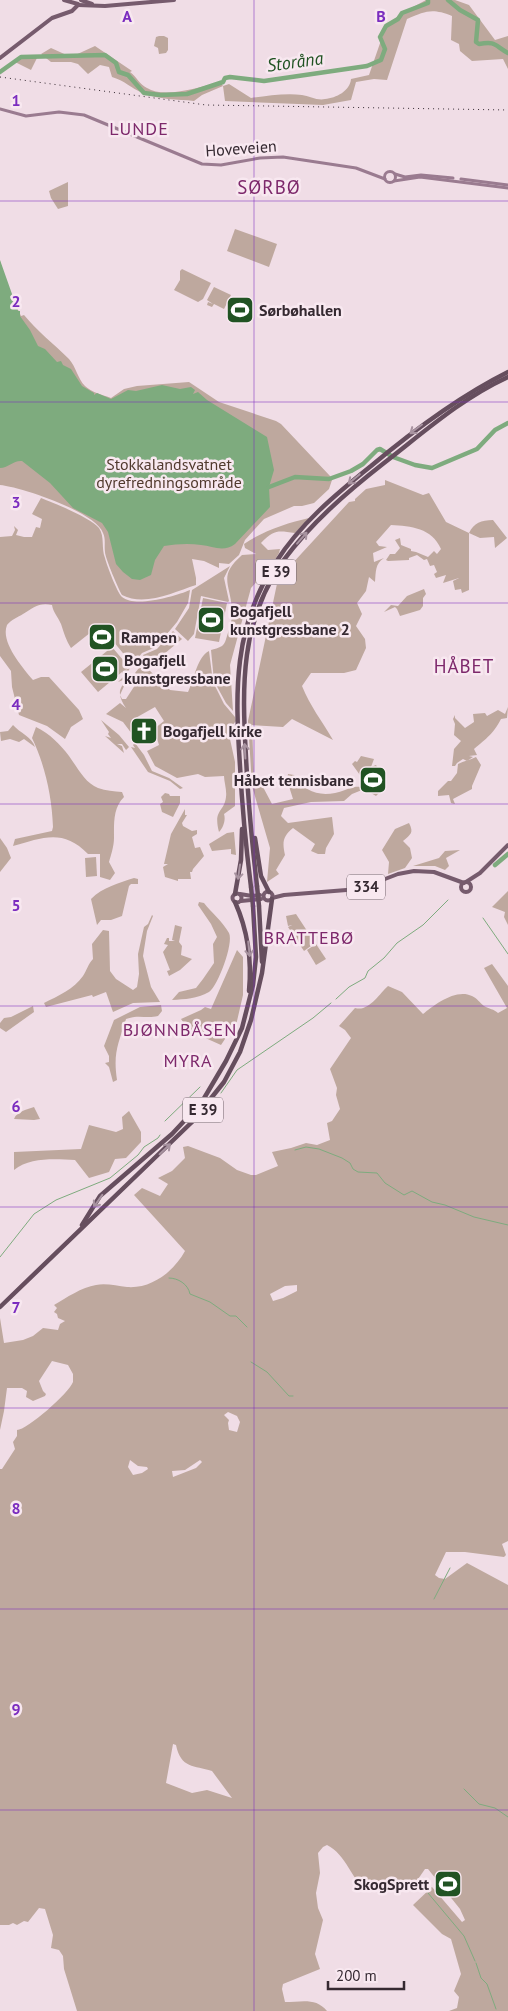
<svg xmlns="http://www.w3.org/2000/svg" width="508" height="2011" viewBox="0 0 508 2011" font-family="'PT Sans',sans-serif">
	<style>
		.green { fill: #bea89e; fill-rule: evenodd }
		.water { fill: #7eab7e }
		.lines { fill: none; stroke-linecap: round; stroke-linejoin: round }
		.stream { stroke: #7eab7e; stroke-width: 1 }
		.river { stroke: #7eab7e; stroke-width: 4.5 }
		.secondary { stroke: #9a7b90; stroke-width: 3 }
		.primary { stroke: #765b6d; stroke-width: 4 }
		.trunk { stroke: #664e5e; stroke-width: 4.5 }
		.rail { stroke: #352931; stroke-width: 1; stroke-dasharray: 1 4; stroke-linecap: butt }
		.trunk-bridge { stroke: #664e5e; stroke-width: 4.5 }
		.oneway { stroke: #a893a0 }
		.grid { fill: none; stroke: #7b2cbf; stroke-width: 1; stroke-opacity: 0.55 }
		.labels { text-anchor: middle; stroke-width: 5; stroke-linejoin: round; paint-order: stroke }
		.shield { fill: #f8e8f0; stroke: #70626a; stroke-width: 1 }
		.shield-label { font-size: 15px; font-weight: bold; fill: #352931 }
		.street-label { font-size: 16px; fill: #352931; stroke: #f8e8f0 }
		.poi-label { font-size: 16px; font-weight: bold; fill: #352931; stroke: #f8e8f0; text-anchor: start }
		.park-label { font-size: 16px; fill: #513a2e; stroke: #f8e8f0 }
		.water-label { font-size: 18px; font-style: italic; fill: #215323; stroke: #f8e8f0 }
		.neighbourhood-label { font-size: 18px; letter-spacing: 1px; fill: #7d286b; stroke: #f8e8f0 }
		.quarter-label { font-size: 19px; letter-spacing: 1px; fill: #7d286b; stroke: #f8e8f0 }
		.grid-label { font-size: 16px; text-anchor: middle; font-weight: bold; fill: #7b2cbf; stroke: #f8e8f0; stroke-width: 5; stroke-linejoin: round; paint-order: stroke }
	</style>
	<rect width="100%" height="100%" fill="#f0dde6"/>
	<g class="green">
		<path d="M426,0H455L469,5L495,40L508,36V69L503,59L472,61L460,51L459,44L451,40L452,16C432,8 426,11 407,19L387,80L374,79L356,82L351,100L323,105L225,101L223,86L202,95L194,101C177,99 159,100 143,93C130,88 126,81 112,77L109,67L100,65L88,74L78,64L71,62H51L41,54L51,48L71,57L95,46L132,71L130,72C136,76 140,85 147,88C164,99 201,87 220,82L223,86L229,84L251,98C267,96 285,93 302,95C309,96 318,101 325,99C336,98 350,91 351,79L369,75L386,26L402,13Z"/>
		<path d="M159,36H164L168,38V50L166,53L159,54L158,48L154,46L156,37Z"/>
		<path d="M27,57L37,58L31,70L13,61Z"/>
		<path d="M68,182V206L58,209L51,198L49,191Z"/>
		<path d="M235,229L277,244L269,267L227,251Z"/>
		<path d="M0,261L7,286L21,316L24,315C37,331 54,344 69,359C76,367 78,379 85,386C91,392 103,395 111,398L124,389L137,386L189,382L219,402L276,421L281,424L330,476L332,480L329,489L314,503L302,506H294L264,519L245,540L239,555L229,564L219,563V568L204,561L192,559L196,578V585C174,592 145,607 122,595C119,590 105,558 105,552C104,546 106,539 103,533C96,512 21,487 0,485Z"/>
		<path d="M182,269L211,283L203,299L198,302L174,290L180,280V271Z"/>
		<path d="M214,287L231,295L224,309L214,304L212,307L207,305L208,302L213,304L207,300Z"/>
		<path d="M385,480L423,495L429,493L446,522L469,533C474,523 481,520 493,520L507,538L495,548L494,537L480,538L469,533V590L462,593L461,589L455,590L453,581L459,578L443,583L446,575L436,578L434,574L437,572L434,565L430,566L427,559L424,560L417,555L409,558V560L388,561L386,560L390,554H395L400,548L395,540L400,538L401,545L411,549V551L416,552L428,557L434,551L437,554L441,549C432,528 411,526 391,525L376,542L379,546L387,547L373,553L374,562L384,558C375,564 376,571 375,582L369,577L366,591L357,603L362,614L356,626L365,639L366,648L356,670L344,673H311L302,686C310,706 322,721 333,740L292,719L283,727L252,725L254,777L263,787L272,804L293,799L287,780L288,774L294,775C305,794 324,798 345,790C351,788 354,786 360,787L362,790L352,794L344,801L311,802L284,808L281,816L288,823L332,817L334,834L326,848L325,854H318L311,851L315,844L293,828C283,836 282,842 285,855L276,870L279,874L267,882L270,848L252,786L248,721L278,579L349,502L355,501V499L366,489L385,485Z"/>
		<path d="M41,498C54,503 91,518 99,528C105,537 101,548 105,558C107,566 117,592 122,597C135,608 176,596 190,590L188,603L177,622L156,647L142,653L134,663H131L100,625L71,648C66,640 64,633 61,624C58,617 53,612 52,605C39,602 33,608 23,614C18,617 11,620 7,625C0,642 23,668 33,680L41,677H49L79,710L83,719L71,727L65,739L47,726L19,715L12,687L11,671L0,656V537L12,536L15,530L14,526L18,530L16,535L24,537H32L36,527L40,528L42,519L32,514Z"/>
		<path d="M309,518L295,533C278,531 275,529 261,543L268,550L280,549L279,553L263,579L260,578L251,588L230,665L233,711L226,703L214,681L211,650C214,649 219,648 222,646C225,644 226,639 227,636C230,627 233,618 232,609C230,583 218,576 242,555L256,554L245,548L244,544C263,531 287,523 309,518Z"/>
		<path d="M230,566L224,578L229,601L228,602L201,596L194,634L188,641L175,629L189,608L192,590Z"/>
		<path d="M424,589L426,594L423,598V606L420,610L400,616L397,609L395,607L384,612L391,605L398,606L407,596Z"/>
		<path d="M203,598L227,603L219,642L195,638Z"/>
		<path d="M173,631L182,639L158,659L148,663L143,655L157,649Z"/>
		<path d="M112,647L129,667L125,670L130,668L123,680L118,682L124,676L122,672L98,692L81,672Z"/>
		<path d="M209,651L213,682L224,704L235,717L236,721L228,730L235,762V806L224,814C226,820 223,828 219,832C213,809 224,813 226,797C227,790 224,782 224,776L205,777L198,774L177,778L155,766L147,751L159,745L154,729L164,721L155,707L132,720V734L123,722L106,714L120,703L126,708C119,698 116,688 128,681H131L125,684L120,695L122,699H126L141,676L135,673L132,677L133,679L131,678L139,668L150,667L149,670L170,690L188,692C194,680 197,657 209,651Z"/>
		<path d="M508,707L507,718L501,719C493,734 487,738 474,749L477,755L469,756L473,757L467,761L463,759L457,763L455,766H452L454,749L461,741L454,735L455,724L453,719L455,715V718L465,728L474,722L473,714L485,713L487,716L498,710L505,714Z"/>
		<path d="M101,720L119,735L129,747L126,750L122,744H117L122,746L124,753L105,736L111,738L108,734L109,732Z"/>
		<path d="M13,725C20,733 32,737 35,747L24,739L19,742L10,739L1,741L0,732L8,731Z"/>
		<path d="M36,727C50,734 60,744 69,756C77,767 85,783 98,788C106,791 114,791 122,792L124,797C113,808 114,823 114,838C114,846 111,855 109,862L115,873L110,880L100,877V854H88C63,828 42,838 13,846L15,839L52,831L53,827C52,797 45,765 32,738Z"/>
		<path d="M135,743L144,755L152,771L169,778L183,788L180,789L170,781L148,772L131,747L135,748L133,745Z"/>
		<path d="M361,756L374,759L371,767L376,765L383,776L380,792L376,796L366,790L365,782L352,764L355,761L357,762Z"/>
		<path d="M476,757L481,765L472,786V789L453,799L455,804L451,803L449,795L438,796V791L448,781H451L457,773L458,764C464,761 470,760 476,757Z"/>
		<path d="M165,793L169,794L170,796H180V803L173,817L162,812L160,804L163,802L161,797Z"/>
		<path d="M185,809V815H187L182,823L183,826L192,831L197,830V834L192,837L195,848L200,847L204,856L193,869L192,872H190L191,879H178V881L165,877L163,867L168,864H164L171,834Z"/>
		<path d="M409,823C414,833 411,834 403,841L410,848L412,858L405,868L388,874L389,862L382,850L395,829Z"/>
		<path d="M234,832L236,855L231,854V849L212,851L209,844L227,833Z"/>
		<path d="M0,838L7,848L11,858L0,872Z"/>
		<path d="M460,850L446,858L449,866L445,870L435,866H413L439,858L445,851Z"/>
		<path d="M96,857L97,876L86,877L85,858Z"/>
		<path d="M134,878L138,879V884H131L129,886L122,916L111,920H101L97,925L91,899C103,887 119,883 134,878Z"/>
		<path d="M508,891V925L504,917L505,912L492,907Z"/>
		<path d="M199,902L204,903C211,912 223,922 229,933C234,943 218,986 209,992C197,999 185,999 172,1000L179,992L196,988L203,979L214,963L213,944L217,937L211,924L198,905Z"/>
		<path d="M296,914L315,943L304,951L288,927L292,925L288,926L286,916Z"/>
		<path d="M152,915L153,916L147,931L143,956L151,987L160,1002L133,1003L113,1012L106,992L93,997L92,995L46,1007L44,1003C58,996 74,989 83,976C87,970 88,964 93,959L92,944L103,930L109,931L110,971L116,979L133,990L137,987L139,974L138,954L144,927L148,924Z"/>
		<path d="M175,925L182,927L179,942L182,946L181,955L192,959L180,970L169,976L167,971L170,970L163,952L168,945L164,944L167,938H169V941H175L172,940Z"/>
		<path d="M316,944L326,959L316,965L307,950Z"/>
		<path d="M237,950L243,957V995L234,1034L226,1030L225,1039L221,1045L192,1032H190L181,1019L201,1010L205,1007L211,1009Z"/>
		<path d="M492,964L508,986V1541L502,1544L506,1555L504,1557L465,1552H446L435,1575L439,1578L445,1579L467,1563L508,1585V2011H449L457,2008L459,1997L454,1991L461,1974L451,1939L442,1934L413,1905L432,1887L462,1922L465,1920L460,1909L428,1869H425L414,1885L407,1881L365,1888C353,1882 346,1854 327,1845L323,1847L318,1853L320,1873L316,1893L318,1908L323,1920L315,1954L320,1969L283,1984L282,1989L285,2002C301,2002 316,1997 327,2011H77L64,1969L63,1956L59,1950L51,1948L53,1935L45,1909L39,1908L28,1922L24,1921L17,1925L13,1923L9,1925H0V1469H2L15,1449L13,1442L17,1436V1430C27,1430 69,1393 73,1382V1374L68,1365L52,1361L39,1381L43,1391L46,1394L45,1396L33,1401L26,1397L27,1391L22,1388H7L4,1411L0,1430V1318L4,1343L23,1340L33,1336L43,1328L58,1330L60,1324L65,1321L58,1318L57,1314L54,1312L57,1308L54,1305C66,1298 82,1287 96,1285C106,1283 117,1286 127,1287C152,1289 174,1271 185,1251L134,1195L142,1188L160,1196L168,1184L158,1178L172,1171L185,1158L183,1147L188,1146L220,1158L237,1170L251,1175H256L278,1166L272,1152L291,1148L306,1143L317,1145L330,1140L327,1123L332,1121L340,1109L336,1095L337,1088L330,1069L351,1038L345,1030L339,1026L355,1008C369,1012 379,994 388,986L402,992L423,1014C434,1005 456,988 472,996C477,998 480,1003 484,1006C489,1009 494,1009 498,1013L507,1008L484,968ZM285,1286L297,1285V1291L283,1298L273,1301L270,1294ZM228,1412L237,1416L240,1422L237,1432L229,1430L228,1423L229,1420L224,1415ZM130,1460L138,1466L147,1467L148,1469L142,1473L133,1475L128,1467ZM200,1460L202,1462L196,1468L173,1477L172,1471L185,1470ZM173,1744L176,1745C181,1769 194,1765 212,1771L232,1798L207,1790L192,1793L166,1783Z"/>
		<path d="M161,1005L162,1011L158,1016C146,1019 139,1014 126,1019C118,1045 113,1053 117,1080L113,1082L109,1067L105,1063L109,1062V1056L104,1046L114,1020L140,1007Z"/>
		<path d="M33,1006L34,1012L6,1032L0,1028V1023L4,1018L11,1017Z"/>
		<path d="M34,1107L40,1119L34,1120L14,1119C17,1111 26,1110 34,1107Z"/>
		<path d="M129,1111L141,1132V1142L126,1158L115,1159L109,1172L89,1178L75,1160C55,1159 30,1157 14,1170V1152L81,1149L89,1125L116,1132L123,1129L122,1117Z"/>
	</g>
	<path class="water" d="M0,260L18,311H20V316L30,330L38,346L45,349L57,362L61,361L63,365L71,369L82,386L94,393V395L97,393L111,399L128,390L136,391L162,385L180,389L191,387L195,390L193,394L198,392L207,400L267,437L274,470L269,487L270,507L235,544C223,553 213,546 201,545C189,543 176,544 164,546L155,560L151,575L140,580L132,579L123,572L116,564L108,532L102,523L73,508L50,483L22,461C14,460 8,468 0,468Z"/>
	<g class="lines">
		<g class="stream">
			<path d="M483,918L508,954"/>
			<path d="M336,999L349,987L365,978L368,971L384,958L397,943L423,925L448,900"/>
			<path d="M221,1093L237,1070L313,1018L331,1003"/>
			<path d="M165,1121L200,1087"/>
			<path d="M295,1150L306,1147L319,1149L342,1158L350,1163L353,1169L358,1172L377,1173L385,1183L404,1195L412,1191L432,1202L445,1205L474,1217L508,1225"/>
			<path d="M0,1257L34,1214L56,1200L110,1178L138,1155L144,1147L158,1138L160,1135"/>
			<path d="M169,1278C178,1278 188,1284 190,1294L210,1302L230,1316H236L247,1327"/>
			<path d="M251,1362L267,1372L289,1396H293"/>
			<path d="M434,1599L450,1568"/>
			<path d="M464,1789L479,1804L495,1808L508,1817"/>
			<path d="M428,1893L464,1936L475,1961"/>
			<path d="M476,1963L481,1978L487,1984L496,2009"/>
		</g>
		<g class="river">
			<path d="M448,0L460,10L478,20L476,42L479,44C496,41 494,45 508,53"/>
			<path d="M0,72L21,57L105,55L116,63L119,72L128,75L144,93L160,95L187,94L223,82L225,78L230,77L264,81L367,66L381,60L385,49L380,37L386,26L398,19L402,13L428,3V0"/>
			<path d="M269,487L295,477L329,479L351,471L363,464L377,450L380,449L393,457L415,465L432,468L477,449L495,430L508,423"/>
			<path d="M495,865L508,854"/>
		</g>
		<g class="secondary">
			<path d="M0,109L26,116L59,112L84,115L202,164L221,165L260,158L283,157L356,168L385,179"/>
			<circle cx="390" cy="177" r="5.5"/>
			<path d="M395,174L405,177L421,175L453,178"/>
			<path d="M461,179L508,185"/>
			<path d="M394,181L420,177L508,188"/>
		</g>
		<g class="primary">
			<path d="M64,0L78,4"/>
			<path d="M81,0L92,4"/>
			<path d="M78,5L105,6L174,0"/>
			<path d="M0,58L52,18L72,11L78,5"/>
			<path d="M466,882L480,873L508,845"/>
			<circle cx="466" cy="887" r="5"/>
			<circle cx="268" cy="896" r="4.5"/>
			<circle cx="237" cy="898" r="4.5"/>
			<path d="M240,894L252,896L260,895"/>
			<path d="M272,898L284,895L359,889L398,874L414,871L434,872L464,883"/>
			<path d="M241,901L261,899"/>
		</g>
		<g class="trunk">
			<path d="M255,838L261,876L269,892"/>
			<path d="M257,886C252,843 248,800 246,757C242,686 240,622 283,561C311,523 347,492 384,463C424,432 462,398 508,377"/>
			<path d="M251,887C246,847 242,806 240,766C235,692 233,627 276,562C300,524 336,494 371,466C414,430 458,397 508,372"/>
			<path d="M235,894L241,860L242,829"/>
			<path d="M235,902C248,931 252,960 249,991"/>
			<path d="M259,906L262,962"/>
			<path d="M82,1225L100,1196L172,1134L186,1119L203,1100L226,1061L242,1028L253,985L256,957L253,906"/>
			<path d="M0,1307L192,1122L224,1082L240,1052L251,1020L262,973L272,899"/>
		</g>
		<path class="rail" d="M0,77L206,105L508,110"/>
		<g class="trunk-bridge">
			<path d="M257,886L259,906"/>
			<path d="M251,887L253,906"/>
		</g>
	</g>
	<defs><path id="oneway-shaft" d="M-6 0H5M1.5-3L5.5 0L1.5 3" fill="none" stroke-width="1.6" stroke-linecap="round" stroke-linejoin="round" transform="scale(1.25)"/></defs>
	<g class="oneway">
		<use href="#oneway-shaft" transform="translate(416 429) rotate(143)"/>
		<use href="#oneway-shaft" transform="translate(354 479) rotate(140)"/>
		<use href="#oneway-shaft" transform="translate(302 538) rotate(-49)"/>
		<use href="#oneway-shaft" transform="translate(245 751) rotate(-93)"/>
		<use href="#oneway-shaft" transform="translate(239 872) rotate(98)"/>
		<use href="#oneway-shaft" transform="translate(249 949) rotate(84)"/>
		<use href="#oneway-shaft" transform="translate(165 1149) rotate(-44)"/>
		<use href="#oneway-shaft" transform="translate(98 1201) rotate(125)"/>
	</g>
	<path class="grid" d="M254,0V2011M0,201H508M0,402H508M0,603H508M0,804H508M0,1006H508M0,1207H508M0,1408H508M0,1609H508M0,1810H508"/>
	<defs>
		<g id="stadium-square" transform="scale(1.4375)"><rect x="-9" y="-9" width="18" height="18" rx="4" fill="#215323" stroke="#f8e8f0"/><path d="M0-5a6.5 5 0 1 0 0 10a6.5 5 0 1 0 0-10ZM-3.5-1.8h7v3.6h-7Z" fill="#fff"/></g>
		<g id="church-square" transform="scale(1.4375)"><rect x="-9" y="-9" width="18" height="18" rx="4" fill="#215323" stroke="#f8e8f0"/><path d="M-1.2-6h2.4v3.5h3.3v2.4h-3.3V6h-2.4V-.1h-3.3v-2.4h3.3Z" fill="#fff"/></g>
	</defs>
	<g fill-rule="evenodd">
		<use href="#stadium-square" x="240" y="310"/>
		<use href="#stadium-square" x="211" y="620"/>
		<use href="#stadium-square" x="102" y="637"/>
		<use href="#stadium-square" x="105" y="669"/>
		<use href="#church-square" x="144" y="731"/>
		<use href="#stadium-square" x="373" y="780"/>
		<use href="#stadium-square" x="448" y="1884"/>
	</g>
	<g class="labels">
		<g class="shield">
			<rect x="256" y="559.5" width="40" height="25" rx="4"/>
			<rect x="347" y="874.5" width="38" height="25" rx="4"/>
			<rect x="183" y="1097.5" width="40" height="25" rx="4"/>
		</g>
		<g class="shield-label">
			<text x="276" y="577">E 39</text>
			<text x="366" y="892">334</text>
			<text x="203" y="1115">E 39</text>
		</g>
		<g class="street-label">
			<text transform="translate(241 148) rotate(-4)" y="6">Hoveveien</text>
		</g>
		<g class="poi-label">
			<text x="259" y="316">Sørbøhallen</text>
			<text x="230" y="617">Bogafjell<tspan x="230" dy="18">kunstgressbane 2</tspan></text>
			<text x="121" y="643">Rampen</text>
			<text x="124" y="666">Bogafjell<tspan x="124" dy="18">kunstgressbane</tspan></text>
			<text x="163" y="737">Bogafjell kirke</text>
			<text x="354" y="786" text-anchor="end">Håbet tennisbane</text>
			<text x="429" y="1890" text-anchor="end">SkogSprett</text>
		</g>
		<g class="park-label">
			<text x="169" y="470">Stokkalandsvatnet<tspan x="169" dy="18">dyrefredningsområde</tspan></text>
		</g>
		<g class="water-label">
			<text transform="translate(295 62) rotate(-8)" y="6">Storåna</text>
		</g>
		<g class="neighbourhood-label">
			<text x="139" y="135">LUNDE</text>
			<text x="309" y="944">BRATTEBØ</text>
			<text x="180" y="1036">BJØNNBÅSEN</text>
			<text x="188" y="1067">MYRA</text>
		</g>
		<g class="quarter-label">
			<text x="269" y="194">SØRBØ</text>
			<text x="464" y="673">HÅBET</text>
		</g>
	</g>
	<g class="grid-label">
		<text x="127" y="22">A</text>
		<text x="381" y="22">B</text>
		<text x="16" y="106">1</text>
		<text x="16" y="307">2</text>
		<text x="16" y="508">3</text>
		<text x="16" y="710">4</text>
		<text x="16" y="911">5</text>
		<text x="16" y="1112">6</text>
		<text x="16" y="1313">7</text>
		<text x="16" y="1514">8</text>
		<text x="16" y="1715">9</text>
	</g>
	<path d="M328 1981v8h76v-8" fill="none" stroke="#352931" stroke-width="2.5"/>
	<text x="336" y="1981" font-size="15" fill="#352931" stroke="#f8e8f0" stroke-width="4" paint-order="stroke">200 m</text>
</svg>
